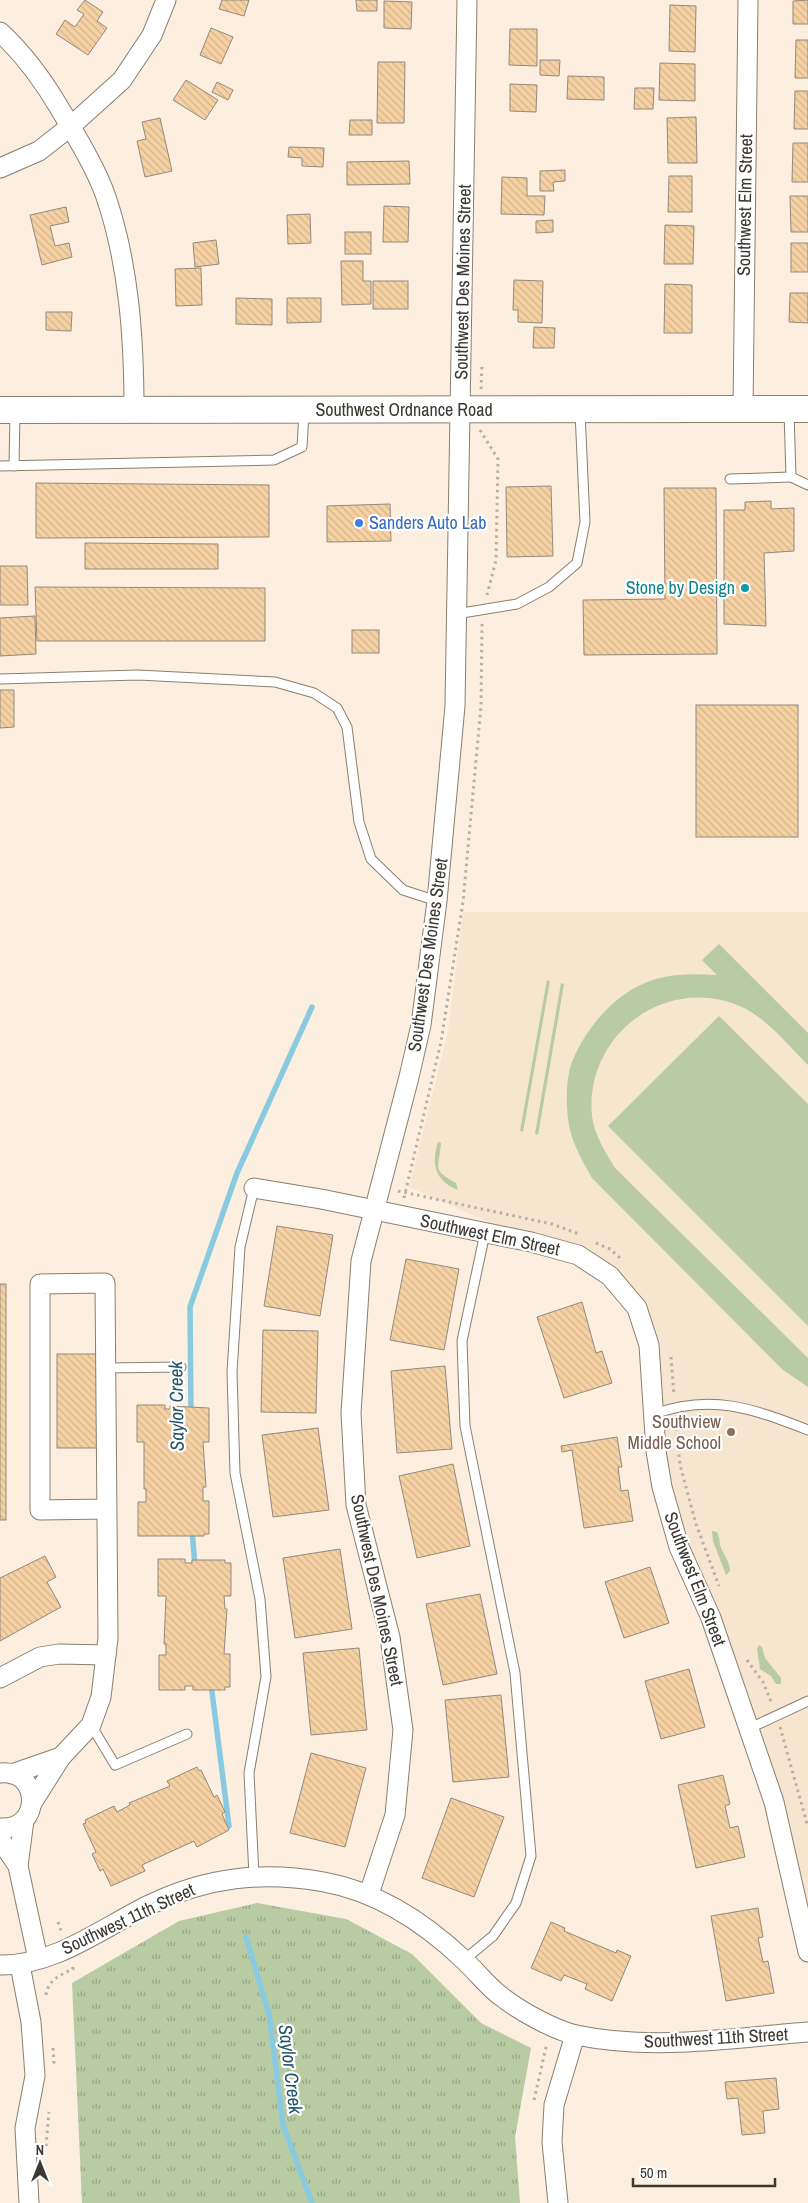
<svg xmlns="http://www.w3.org/2000/svg" width="808" height="2203" viewBox="0 0 808 2203" font-family="'Archivo Narrow',sans-serif">
	<style>
		.built { fill: #f6e5cf }
		.park { fill: url(#park-tufts) }
		.garden { fill: #b8cba3 }
		.lines { fill: none; stroke-linecap: round; stroke-linejoin: round }
		.stream { stroke: #89cae0; stroke-width: 5.5 }
		.building { fill: url(#building-back-hatch); stroke: #94897b }
		.lane-casing { stroke: #8a7f71; stroke-width: 11 }
		.street-casing { stroke: #8a7f71; stroke-width: 21 }
		.secondary-casing { stroke: #8a7f71; stroke-width: 28 }
		.path { stroke: #b9afa3; stroke-width: 3; stroke-dasharray: 2.5 4; stroke-linecap: butt }
		.lane { stroke: #fff; stroke-width: 9 }
		.street { stroke: #fff; stroke-width: 19 }
		.secondary { stroke: #fff; stroke-width: 26 }
		.shop-dot { fill: #3f7fe0; stroke: #fff; stroke-width: 2 }
		.culture-dot { fill: #0f9aa8; stroke: #fff; stroke-width: 2 }
		.education-dot { fill: #8d6e63; stroke: #fff; stroke-width: 2 }
		.labels { text-anchor: middle; stroke-width: 4.5; stroke-linejoin: round; paint-order: stroke }
		.street-label { font-size: 18px; fill: #3c3832; stroke: #fff }
		.shop-label { font-size: 18px; fill: #366cbe; stroke: #fff; text-anchor: start }
		.culture-label { font-size: 18px; fill: #0d838f; stroke: #fff; text-anchor: end }
		.education-label { font-size: 18px; fill: #785e54; stroke: #fff; text-anchor: end }
		.water-label { font-size: 19px; font-style: italic; fill: #205565; stroke: #fff }
	</style>
	<defs>
		<pattern id="park-tufts" width="24" height="20" patternUnits="userSpaceOnUse" patternTransform="scale(1.25)"><rect width="24" height="20" fill="#b8cba3"/><path d="M3 7l-1-3M5 7V3M7 7l1-3M15 17l-1-3M17 17v-4M19 17l1-3" fill="none" stroke="#97a685"/></pattern>
		<pattern id="building-back-hatch" width="6" height="6" patternUnits="userSpaceOnUse" patternTransform="scale(1.25)"><rect width="6" height="6" fill="#f6d1a4"/><path d="M-1 5l2 2M0 0l6 6M5-1l2 2" fill="none" stroke="#d4b48e"/></pattern>
	</defs>
	<rect width="100%" height="100%" fill="#fcefe0"/>
	<path class="built" d="M463,912H808V1952L774,1802L679,1546L649,1345L610,1276L409,1187L448,1031Z"/>
	<path class="park" d="M257,1903L346,1919L412,1954L481,2023L531,2048L515,2137L520,2203H82L72,1983L179,1921Z"/>
	<g class="garden">
		<path d="M719,944L808,1033V1065C789,1046 770,1022 746,1009C670,971 584,1033 592,1116C594,1135 606,1153 615,1168L808,1358V1387L783,1370L592,1178C582,1160 570,1140 568,1118C566,1101 566,1078 572,1062C587,1025 618,990 656,979C676,973 696,974 717,975L702,960Z"/>
		<path d="M547,980L550,981L523,1132L520,1131Z"/>
		<path d="M561,983L564,984L538,1135L535,1134Z"/>
		<path d="M719,1016L808,1104V1326L608,1126Z"/>
		<path d="M438,1142L441,1143C439,1169 431,1169 456,1183L458,1190C435,1181 431,1164 438,1142Z"/>
		<path d="M712,1531L717,1532C720,1538 719,1542 721,1548C724,1555 730,1562 730,1571L726,1575L713,1541Z"/>
		<path d="M759,1645L762,1647L765,1658L781,1678V1684H776L771,1676L760,1669L757,1649Z"/>
	</g>
	<g class="lines">
		<g class="stream">
			<path d="M191,1413L190,1307L237,1173L312,1007"/>
			<path d="M192,1530L195,1566"/>
			<path d="M211,1684L229,1826"/>
			<path d="M246,1937L269,2014L283,2125L312,2203"/>
		</g>
	</g>
	<g class="building">
		<path d="M85,0L103,12L97,21L107,28L88,55L56,34L65,20L75,27L84,14L77,10Z"/>
		<path d="M222,0H249L244,16L219,9Z"/>
		<path d="M356,0H377V11H357Z"/>
		<path d="M808,0V24H793V1Z"/>
		<path d="M384,1L412,2L411,29L384,28Z"/>
		<path d="M670,5L696,6L695,52L669,51Z"/>
		<path d="M211,28L233,37L221,64L200,55Z"/>
		<path d="M510,29H537V66L509,65Z"/>
		<path d="M796,40H808V78H795Z"/>
		<path d="M540,60H560L559,76L540,75Z"/>
		<path d="M378,62H405L404,123H377Z"/>
		<path d="M660,63L695,64V101L659,100Z"/>
		<path d="M568,76L604,77V100L567,99Z"/>
		<path d="M186,80L218,100L205,120L173,100Z"/>
		<path d="M217,82L233,90L228,100L212,92Z"/>
		<path d="M510,84L537,85L536,112L510,111Z"/>
		<path d="M635,88H654L653,109H634Z"/>
		<path d="M795,91H808V129H794Z"/>
		<path d="M696,117L697,163H668L667,118Z"/>
		<path d="M160,118L172,171L145,177L137,141L146,139L142,122Z"/>
		<path d="M350,120H372V135H349Z"/>
		<path d="M793,143H808V182H792Z"/>
		<path d="M289,147L324,148L323,167L302,166V158L288,157Z"/>
		<path d="M409,161L410,184L347,185V162Z"/>
		<path d="M565,170V181L553,182L554,191H540V171Z"/>
		<path d="M669,176H692V212H668Z"/>
		<path d="M502,177L527,178V196H545L544,215L501,214Z"/>
		<path d="M790,196H808V232H791Z"/>
		<path d="M384,206L409,207L408,242H383Z"/>
		<path d="M66,207L69,222L50,226L55,246L69,243L72,257L42,265L30,215Z"/>
		<path d="M310,214L311,243L288,244L287,215Z"/>
		<path d="M553,220V232L536,233V221Z"/>
		<path d="M665,225L694,226L693,264H664Z"/>
		<rect x="345" y="232" width="26" height="22"/>
		<path d="M216,240L219,264L195,267L193,243Z"/>
		<rect x="791" y="243" width="17" height="29"/>
		<path d="M341,261H363V281H371V304L342,305Z"/>
		<path d="M201,268L202,305L176,306L175,269Z"/>
		<path d="M514,280L543,281L542,323L518,322V310H513Z"/>
		<rect x="373" y="281" width="35" height="28"/>
		<path d="M665,284L692,285V333H664Z"/>
		<path d="M790,293H808V323L789,322Z"/>
		<path d="M236,298L272,299V325L236,324Z"/>
		<path d="M287,298H321V322L287,323Z"/>
		<path d="M46,312H72L71,331L46,330Z"/>
		<path d="M534,327L555,328L554,348H533Z"/>
		<path d="M36,483L269,485V537L36,538Z"/>
		<path d="M551,486L553,556L507,557L506,487Z"/>
		<path d="M664,488H716L717,654L584,655L583,600L665,599Z"/>
		<path d="M771,501V509L794,508V551L764,553L766,626L724,624V510H745V502Z"/>
		<path d="M390,504L391,541L327,542V506Z"/>
		<path d="M85,543L218,544V569H85Z"/>
		<path d="M0,566H27L28,605H0Z"/>
		<path d="M35,587L265,588V641H37Z"/>
		<path d="M35,616L36,654L0,656V618Z"/>
		<rect x="352" y="630" width="27" height="23"/>
		<path d="M0,690H14V727L0,728Z"/>
		<rect x="696" y="705" width="102" height="132"/>
		<path d="M277,1226L333,1235L320,1316L264,1306Z"/>
		<path d="M406,1259L459,1269L444,1350L390,1340Z"/>
		<rect x="0" y="1284" width="6" height="236"/>
		<path d="M582,1302L596,1353L602,1351L612,1383L564,1398L537,1317Z"/>
		<path d="M263,1330L318,1331L316,1413L261,1412Z"/>
		<rect x="57" y="1354" width="41" height="94"/>
		<path d="M445,1366L452,1449L397,1453L391,1371Z"/>
		<path d="M137,1405H165V1409H170V1406L209,1408V1442H203L206,1487H203V1501H209V1534H204V1536H138V1502H146V1489H144V1442H137Z"/>
		<path d="M318,1428L329,1510L273,1517L262,1435Z"/>
		<path d="M617,1437L622,1467H618L621,1491L628,1490L633,1521L584,1528L572,1450L562,1452L561,1446Z"/>
		<path d="M453,1464L470,1546L417,1558L399,1476Z"/>
		<path d="M340,1549L352,1629L295,1638L283,1558Z"/>
		<path d="M45,1556L56,1577L47,1582L61,1607L0,1641V1578Z"/>
		<path d="M158,1559H185V1563H192V1560H225V1563H231V1596H224L225,1609H227L224,1654H230V1687H225V1690H193V1686H185V1690H159V1655H166V1644H164L166,1596H158Z"/>
		<path d="M650,1567L669,1623L624,1638L605,1582Z"/>
		<path d="M480,1594L497,1674L443,1685L426,1604Z"/>
		<path d="M359,1648L367,1730L311,1735L303,1653Z"/>
		<path d="M689,1669L705,1727L661,1739L645,1681Z"/>
		<path d="M501,1695L509,1777L453,1782L445,1700Z"/>
		<path d="M311,1753L366,1768L345,1847L290,1833Z"/>
		<path d="M197,1767L199,1771L201,1770L214,1797L217,1795L225,1812L222,1814L229,1830L197,1847L194,1841L142,1865L145,1871L111,1886L103,1869L100,1871L92,1854L96,1852L83,1824L86,1823L85,1820L114,1806L117,1812L130,1805L129,1803L170,1786L167,1781Z"/>
		<path d="M723,1775L730,1804L725,1806L730,1828L738,1826L745,1857L696,1868L678,1785Z"/>
		<path d="M451,1798L504,1817L474,1897L422,1878Z"/>
		<path d="M758,1908L763,1937L758,1938L763,1962L768,1961L774,1993L726,2001L711,1916Z"/>
		<path d="M551,1922L565,1928L564,1931L616,1953L617,1950L631,1956L612,2001L585,1989L587,1984L564,1975L561,1981L531,1968Z"/>
		<path d="M776,2078L779,2109L763,2111L765,2133L742,2135L738,2098L727,2099L725,2082Z"/>
	</g>
	<g class="lines">
		<g class="lane-casing">
			<g id="lane">
				<path d="M789,412L791,477L808,485"/>
				<path d="M0,466L274,460L302,447L304,412"/>
				<path d="M14,466L15,413"/>
				<path d="M730,479L791,477"/>
				<path d="M456,614L517,604L549,587L577,563L585,522L580,412"/>
				<path d="M0,679L138,675L275,682L314,693L337,708L347,727L359,822L371,859L403,890L437,901"/>
				<path d="M254,1188L240,1247L232,1372L235,1473L260,1599L266,1677L249,1773L254,1876"/>
				<path d="M106,1368L181,1367"/>
				<path d="M654,1414C713,1393 753,1409 808,1430"/>
				<path d="M91,1725L115,1765L187,1734"/>
				<path d="M750,1728L808,1701"/>
				<path d="M464,1960L493,1936L516,1903L531,1856L515,1673L465,1426L462,1341L485,1233"/>
			</g>
		</g>
		<g class="street-casing">
			<g id="street">
				<path d="M0,32C25,55 43,80 60,109C75,134 97,170 106,197C129,265 134,338 134,410"/>
				<path d="M0,168L39,151L71,126L122,80L152,35L166,0"/>
				<path d="M743,409L748,0"/>
				<path d="M254,1188L321,1199L531,1242L578,1255L610,1276L637,1308L649,1345L656,1451L662,1487L679,1547L711,1618L774,1802L808,1952"/>
				<path d="M0,1678L40,1657L59,1654L106,1655"/>
				<path d="M0,1773C41,1768 43,1831 0,1828"/>
				<path d="M12,1774L61,1757"/>
				<path d="M32,1803L61,1757L91,1725L101,1697L108,1638L105,1283L40,1284V1510L107,1509"/>
				<path d="M24,1820L18,1866L38,1959"/>
				<path d="M0,1839L18,1866"/>
				<path d="M369,1894L395,1815L403,1730L390,1637L356,1505L351,1413L361,1261L409,1077L421,1025L437,901L455,706L467,0"/>
				<path d="M0,1965C54,1966 102,1928 149,1905C207,1877 261,1871 324,1882C379,1892 425,1923 464,1960C477,1972 488,1987 502,1997C520,2011 554,2030 576,2035C653,2051 731,2038 808,2032"/>
				<path d="M20,1965L31,2022L35,2076L25,2128L29,2203"/>
				<path d="M558,2203L552,2142L554,2105L575,2035"/>
			</g>
		</g>
		<g class="secondary-casing">
			<path id="secondary" d="M0,410L808,409"/>
		</g>
		<g class="path">
			<path d="M481,389L482,364"/>
			<path d="M480,430L498,459L496,560L487,595"/>
			<path d="M398,1191L552,1224L579,1234"/>
			<path d="M404,1198L441,1042L463,902L481,706L482,623"/>
			<path d="M596,1243L610,1249L620,1258"/>
			<path d="M671,1357L674,1396"/>
			<path d="M676,1422L680,1465L696,1524L719,1586"/>
			<path d="M747,1660L763,1682L772,1704"/>
			<path d="M780,1727L808,1827"/>
			<path d="M58,1922L61,1931"/>
			<path d="M46,1995C48,1980 60,1975 73,1969L72,1965"/>
			<path d="M53,2048L54,2064"/>
			<path d="M534,2100L547,2043"/>
			<path d="M46,2146L49,2112"/>
		</g>
		<use href="#lane" class="lane"/>
		<use href="#street" class="street"/>
		<use href="#secondary" class="secondary"/>
	</g>
	<circle class="shop-dot" cx="359" cy="523" r="5"/>
	<circle class="culture-dot" cx="745" cy="588" r="5"/>
	<circle class="education-dot" cx="731" cy="1432" r="5"/>
	<g class="labels">
		<g class="street-label">
			<text transform="translate(745 205) rotate(-89)" y="6">Southwest Elm Street</text>
			<text transform="translate(463 282) rotate(-89)" y="6">Southwest Des Moines Street</text>
			<text x="404" y="416">Southwest Ordnance Road</text>
			<text transform="translate(428 955) rotate(-82)" y="6">Southwest Des Moines Street</text>
			<text transform="translate(490 1235) rotate(12)" y="6">Southwest Elm Street</text>
			<text transform="translate(695 1579) rotate(69)" y="6">Southwest Elm Street</text>
			<text transform="translate(377 1590) rotate(78)" y="6">Southwest Des Moines Street</text>
			<text transform="translate(128 1919) rotate(-25)" y="6">Southwest 11th Street</text>
			<text transform="translate(716 2038) rotate(-3)" y="6">Southwest 11th Street</text>
		</g>
		<g class="shop-label">
			<text x="369" y="529">Sanders Auto Lab</text>
		</g>
		<g class="culture-label">
			<text x="735" y="594">Stone by Design</text>
		</g>
		<g class="education-label">
			<text x="721" y="1428">Southview<tspan x="721" dy="21">Middle School</tspan></text>
		</g>
		<g class="water-label">
			<text transform="translate(176 1406) rotate(-91)" y="7">Saylor Creek</text>
			<text transform="translate(291 2069) rotate(83)" y="7">Saylor Creek</text>
		</g>
	</g>
	<g transform="translate(40 2163)" stroke="#ffffff" stroke-width="4" paint-order="stroke">
	<path d="M0-4L9 19L0 12L-9 19Z" fill="#3c3832"/>
	<text y="-8" font-size="14" font-weight="bold" text-anchor="middle" fill="#3c3832">N</text>
	</g>
	<path d="M633 2178v8h142v-8" fill="none" stroke="#3c3832" stroke-width="2.5"/>
	<text x="640" y="2178" font-size="15" fill="#3c3832" stroke="#ffffff" stroke-width="4" paint-order="stroke">50 m</text>
</svg>
